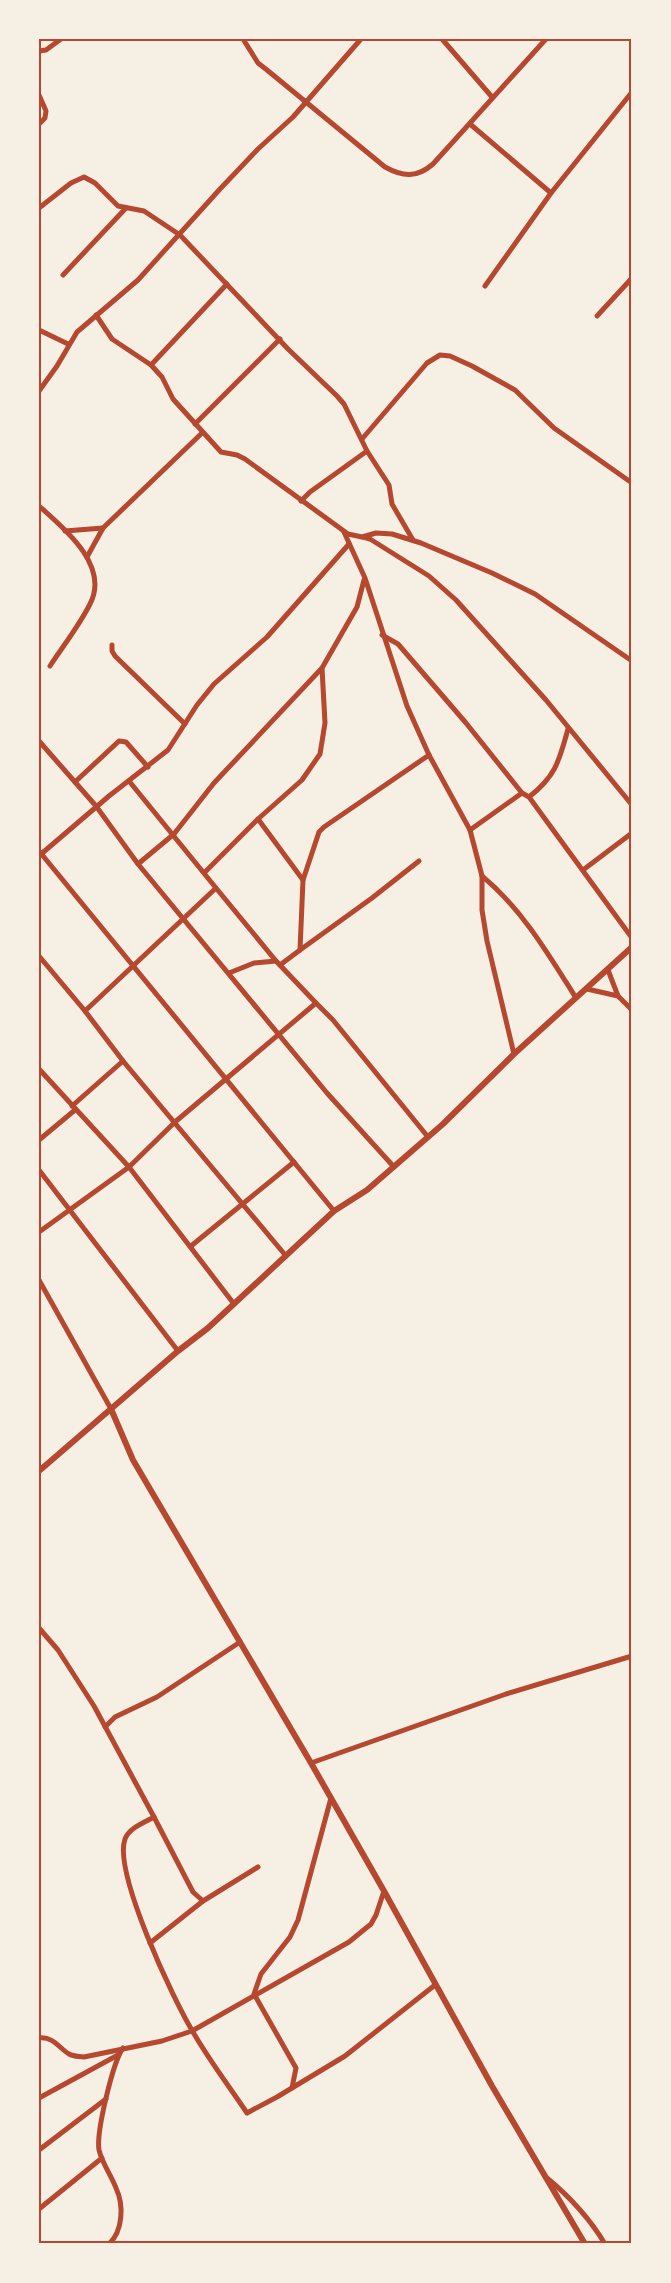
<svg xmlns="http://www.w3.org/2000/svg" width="671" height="2283" viewBox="0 0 671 2283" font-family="Manrope,sans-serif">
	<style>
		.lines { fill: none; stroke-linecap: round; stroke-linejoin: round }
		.minor { stroke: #b5482f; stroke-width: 5 }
		.tertiary { stroke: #b5482f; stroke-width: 6 }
		.neatline { fill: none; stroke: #b5482f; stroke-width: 2 }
	</style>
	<rect width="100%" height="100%" fill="#f6efe4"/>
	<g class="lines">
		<g class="minor">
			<path d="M243,39L258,63L267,70L385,167C403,177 417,178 433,164L546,39"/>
			<path d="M442,39L492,97"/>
			<path d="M39,51L46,50L61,39"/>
			<path d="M39,95L46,111L45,118L39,124"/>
			<path d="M470,124L551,193L632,92"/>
			<path d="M39,208L71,183L84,177L95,183L118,206L144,211L180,235L288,349L337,396L344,404L367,451L310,492L301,501"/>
			<path d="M63,275L126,208"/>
			<path d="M485,286L551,193"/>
			<path d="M96,315L112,339L151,365L162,377L173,399L221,452L237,455L245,459L348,534L362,537L376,533L392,534L421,543L492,573L535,594L632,661"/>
			<path d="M597,316L632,278"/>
			<path d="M39,330L68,344"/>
			<path d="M151,365L227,284"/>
			<path d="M39,391L57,366L77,332L138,280L220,189L258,149L293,117L361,39"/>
			<path d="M195,424L280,339"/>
			<path d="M362,439L427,363L440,355L450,356L472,366L515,390L554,428L632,483"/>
			<path d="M367,451L389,485L392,504L413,540"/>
			<path d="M39,506C65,529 110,566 90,604C79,626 63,646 50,666"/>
			<path d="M65,531L103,528"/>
			<path d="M344,532L365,578L407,706L429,755L470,830L482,876V910L487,941L514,1054"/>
			<path d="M363,537L370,539L429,576L456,600L546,700L632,805"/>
			<path d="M87,557L103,528L202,433"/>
			<path d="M382,635L398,644L466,723L522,793L529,797L632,938"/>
			<path d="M112,645V651L115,656L185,724"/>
			<path d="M39,741L96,806L138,864L327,1093L394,1167"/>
			<path d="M75,782L119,741L126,742L148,767"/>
			<path d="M529,797C556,776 559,761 568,729"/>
			<path d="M258,819L303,880L300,950L280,965"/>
			<path d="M470,830L522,793"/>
			<path d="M39,851L334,1211"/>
			<path d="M40,855L109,796L168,750L197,705L214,684L267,637L349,544"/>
			<path d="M138,864L174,834L214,783L322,668L357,607L364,580"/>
			<path d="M583,870L632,833"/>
			<path d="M205,872L258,819L302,780L320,754L325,723L322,668"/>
			<path d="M482,876C522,909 549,955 576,998"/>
			<path d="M303,880L319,832L324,827L429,755"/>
			<path d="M216,888L276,961L316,1003"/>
			<path d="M300,950L372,898L419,861"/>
			<path d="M39,956L85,1011L123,1061L286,1256"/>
			<path d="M608,970L618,996L632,1010"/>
			<path d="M229,973L254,963L276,961"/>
			<path d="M587,989L618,996"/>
			<path d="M85,1011L216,888L129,781"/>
			<path d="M39,1069L129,1167L234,1304"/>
			<path d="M72,1106L123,1061"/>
			<path d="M39,1140L75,1110"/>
			<path d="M39,1170L178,1351"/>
			<path d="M39,1232L129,1167L175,1122L316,1003L333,1020L428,1137"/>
			<path d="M191,1246L294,1162"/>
			<path d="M39,1280L111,1409"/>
			<path d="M39,1628L58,1650L94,1706L154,1817C145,1822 129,1828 125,1839C113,1872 174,2001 193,2032C209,2060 229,2086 247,2113L277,2097L345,2056L435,1985"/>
			<path d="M105,1727L115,1717L157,1697L240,1642"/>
			<path d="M311,1763L506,1694L632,1656"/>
			<path d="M203,1901L258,1867"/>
			<path d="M150,1943L203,1901L193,1892L154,1817"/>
			<path d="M39,2038C53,2036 59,2048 69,2054C74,2057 79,2056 84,2057L162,2041L192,2031L349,1942L371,1924L376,1915L384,1891"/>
			<path d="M292,2088L296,2068L254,1994L261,1974L290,1937L298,1920L331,1798"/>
			<path d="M39,2098L118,2055"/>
			<path d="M39,2150L106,2099"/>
			<path d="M547,2178C570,2197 590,2219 605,2244"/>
			<path d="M39,2209L102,2158"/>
			<path d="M109,2244C123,2231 124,2205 116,2188C111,2175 102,2163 99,2150C96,2132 113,2062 123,2048"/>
		</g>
		<g class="tertiary">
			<path d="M111,1409L133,1460L311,1763L384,1891L492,2086L585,2244"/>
			<path d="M39,1471L178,1351L208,1328L334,1211L367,1190L443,1124L514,1054L632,947"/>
		</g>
	</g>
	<rect width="671" height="2283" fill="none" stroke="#f6efe4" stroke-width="81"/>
	<rect x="40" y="40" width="590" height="2202" class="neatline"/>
</svg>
